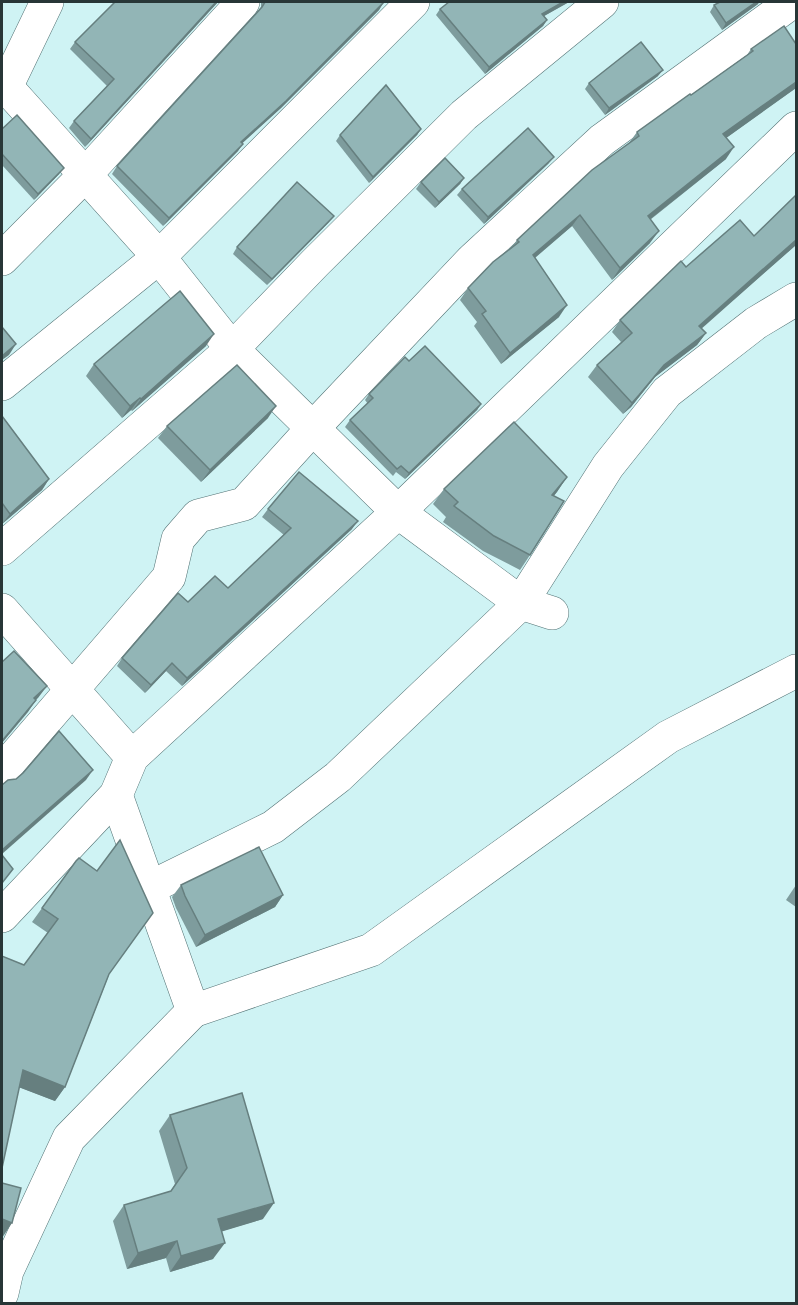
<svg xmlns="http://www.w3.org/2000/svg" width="798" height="1305" viewBox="0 0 798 1305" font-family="'Varela Round',sans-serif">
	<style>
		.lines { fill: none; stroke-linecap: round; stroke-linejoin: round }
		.minor-casing { stroke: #537375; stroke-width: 34 }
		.minor { stroke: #fff; stroke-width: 33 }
		.wall { fill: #7e9c9d }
		.shaded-wall { fill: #667f7f }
		.building { fill: #92b5b6; stroke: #667f7f; stroke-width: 1.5 }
	</style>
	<rect width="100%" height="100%" fill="#cff3f4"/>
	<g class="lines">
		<g class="minor-casing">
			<g id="minor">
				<path d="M2,82L159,257L232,349L398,512L521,603L552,613"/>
				<path d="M2,91L6,87L47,2"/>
				<path d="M2,259L85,175L243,2"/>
				<path d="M2,384L159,257L413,2"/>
				<path d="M2,549L232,349L315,263L464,115L602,2"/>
				<path d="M2,610L132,757"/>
				<path d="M2,771L169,577L178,539L198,516L244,504L313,428L472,260L602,140L792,2"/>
				<path d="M149,888L273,827L338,777L521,603L608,466L667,392L756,323L796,299"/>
				<path d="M2,916L116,795L132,757L398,512L796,128"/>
				<path d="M193,1011L371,950L668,737L796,671"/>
				<path d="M2,1293L7,1271L69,1138L193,1011L116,795"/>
			</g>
		</g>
		<use href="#minor" class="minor"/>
	</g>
	<g class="wall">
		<path d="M218,2L85,147L69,128L74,121L107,86L70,49L75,42Z"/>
		<path d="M261,2H383L379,10L281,108L242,143L238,151L163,226L112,174L117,166L259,10L261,7Z"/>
		<path d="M449,2H569L544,16L547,20L543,26L485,74L436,15L440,9Z"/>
		<path d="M716,2H759L758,4L722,30L710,12L714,5L717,3Z"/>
		<path d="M751,49L796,88L726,138V159L650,220V243L612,280L572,226L535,258L559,317L501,364L474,326L477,322L460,300L468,288L511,248L517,240L629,143L637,132L691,95L747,55Z"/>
		<path d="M658,76L605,115L585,89L589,83Z"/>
		<path d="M2,129L59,174L34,200L2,165Z"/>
		<path d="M421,129L417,135L369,183L336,141L340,135Z"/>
		<path d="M549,163L484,224L457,195L462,189Z"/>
		<path d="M464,178L460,184L435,208L416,189L421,182Z"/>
		<path d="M796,195V245L701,328L706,333L697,345L655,377L631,407L623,414L588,377L597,365L621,342L612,332L620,320L686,267L754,236Z"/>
		<path d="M329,222L267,285L233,254L237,247Z"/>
		<path d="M206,346L132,411L131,410L122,418L86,376L94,364Z"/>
		<path d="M409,361L481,404L477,410L405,479L396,472L393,476L345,427L350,420L368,404L365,400L369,394Z"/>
		<path d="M2,416L49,479L42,490L2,524Z"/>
		<path d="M268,418L201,482L158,438L167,426Z"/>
		<path d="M567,477L554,496L530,555L520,570L483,551L443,522L446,517L433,504L444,489Z"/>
		<path d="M268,509L352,529L182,686L166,671L145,693L117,666L122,658L188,602L228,588L284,535L262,517Z"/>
		<path d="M76,861L109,975L65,1087L55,1101L19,1087L24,965L48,933L32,922Z"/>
		<path d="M181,885L283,895L275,907L196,947L176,908L172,897Z"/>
		<path d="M796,885V907L786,900Z"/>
		<path d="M170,1115L263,1219L222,1231L213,1259L170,1272L166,1258L127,1269L113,1221L124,1205L171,1191L175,1184L159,1131Z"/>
	</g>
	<g class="shaded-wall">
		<path d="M216,2H218L85,147L91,139Z"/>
		<path d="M384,2L379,10L281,108L236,149L241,142Z"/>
		<path d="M563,2H569L537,20L542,14Z"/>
		<path d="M756,2H759L758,4L722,30L726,23Z"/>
		<path d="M547,20L543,26L485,74L489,67Z"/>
		<path d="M663,70L658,76L605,115L609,108Z"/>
		<path d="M796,82V88L715,146L723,134Z"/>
		<path d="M421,129L417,135L369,183L373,177Z"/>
		<path d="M243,144L238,151L163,226L169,218Z"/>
		<path d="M734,147L726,159L639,228L648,216Z"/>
		<path d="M554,157L549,163L484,224L488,217Z"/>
		<path d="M64,168L59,174L34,200L38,194Z"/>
		<path d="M464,178L460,184L435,208L439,202Z"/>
		<path d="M580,215L572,226L524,267L533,255Z"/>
		<path d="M334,216L329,222L267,285L272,279Z"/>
		<path d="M659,231L650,243L612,280L620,268Z"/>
		<path d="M796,240V245L691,338L699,326Z"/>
		<path d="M567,305L559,317L501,364L510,353Z"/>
		<path d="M706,333L697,345L655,377L631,407L623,414L632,403L664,365Z"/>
		<path d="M214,334L206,346L132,411L141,399Z"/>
		<path d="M16,344L9,355L2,360V356Z"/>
		<path d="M140,398L131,410L122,418L130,406Z"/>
		<path d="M481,404L477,410L405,479L409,473Z"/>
		<path d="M276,406L268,418L201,482L210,470Z"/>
		<path d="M567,477L557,492L541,510L552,495Z"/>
		<path d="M49,479L42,490L2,524L10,514Z"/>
		<path d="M358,521L352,529L182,686L187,678Z"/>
		<path d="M172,663L166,671L145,693L151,685Z"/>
		<path d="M47,686L38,698L25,710L34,698Z"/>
		<path d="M36,700L28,712L2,743V741Z"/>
		<path d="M93,770L86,780L2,854V850Z"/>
		<path d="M283,895L275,907L196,947L205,935Z"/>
		<path d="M23,1070L65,1087L55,1101L13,1085Z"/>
		<path d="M274,1203L263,1219L207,1236L218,1219Z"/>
		<path d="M2,1219L12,1223L2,1238Z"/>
		<path d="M177,1241L166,1258L127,1269L138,1253Z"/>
		<path d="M225,1243L213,1259L170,1272L181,1256Z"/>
	</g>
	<g class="building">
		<path d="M115,2H216L91,139L74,121L114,79L75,42Z"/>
		<path d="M265,2H384L286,101L241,142L243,144L169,218L117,166L262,7Z"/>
		<path d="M449,2H563L542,14L547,20L489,67L440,9Z"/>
		<path d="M720,2H756L726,23L714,5Z"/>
		<path d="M784,26L796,44V82L723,134L734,147L648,216L659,231L620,268L580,215L533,255L567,305L510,353L482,314L486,311L468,288L493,262L519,242L517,240L592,170L639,136L637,132L690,94L691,95L753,51L751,49Z"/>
		<path d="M641,42L663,70L609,108L589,83Z"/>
		<path d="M386,85L421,129L373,177L340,135Z"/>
		<path d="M17,115L64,168L38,194L2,154V129Z"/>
		<path d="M528,128L554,157L488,217L462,189Z"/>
		<path d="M445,158L464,178L439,202L421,182Z"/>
		<path d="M297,182L334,216L272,279L237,247Z"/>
		<path d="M796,195V240L699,326L706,333L664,365L639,395L632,403L597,365L632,333L620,320L681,261L686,267L740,220L754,236Z"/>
		<path d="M180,291L214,334L141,399L140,398L130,406L94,364Z"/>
		<path d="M2,327L16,344L2,356Z"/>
		<path d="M425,346L481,404L409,473L401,466L397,469L350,420L373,398L369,394L405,357L409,361Z"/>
		<path d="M237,365L276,406L210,470L167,426Z"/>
		<path d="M2,416L49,479L10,514L2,503Z"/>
		<path d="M514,422L567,477L552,495L564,501L530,555L494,536L454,506L458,502L444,489Z"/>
		<path d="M299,472L358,521L187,678L172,663L151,685L122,658L178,593L188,602L215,576L228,588L291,528L268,509Z"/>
		<path d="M14,651L47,686L34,698L36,700L2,741V662Z"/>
		<path d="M59,731L93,770L2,850V785L8,780L16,779L23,773Z"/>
		<path d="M120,840L153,913L109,974L65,1087L23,1070L2,1168V956L24,965L58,919L42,908L76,861L79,858L97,871Z"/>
		<path d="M259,847L283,895L205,935L185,896L181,885Z"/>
		<path d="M2,855L13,869L2,883Z"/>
		<path d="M242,1093L274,1203L218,1219L225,1243L181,1256L177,1241L138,1253L124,1205L171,1191L187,1168L170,1115Z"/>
		<path d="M2,1183L21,1188L12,1223L2,1219Z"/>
	</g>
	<rect width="798" height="1305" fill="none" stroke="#283637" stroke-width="6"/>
</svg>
